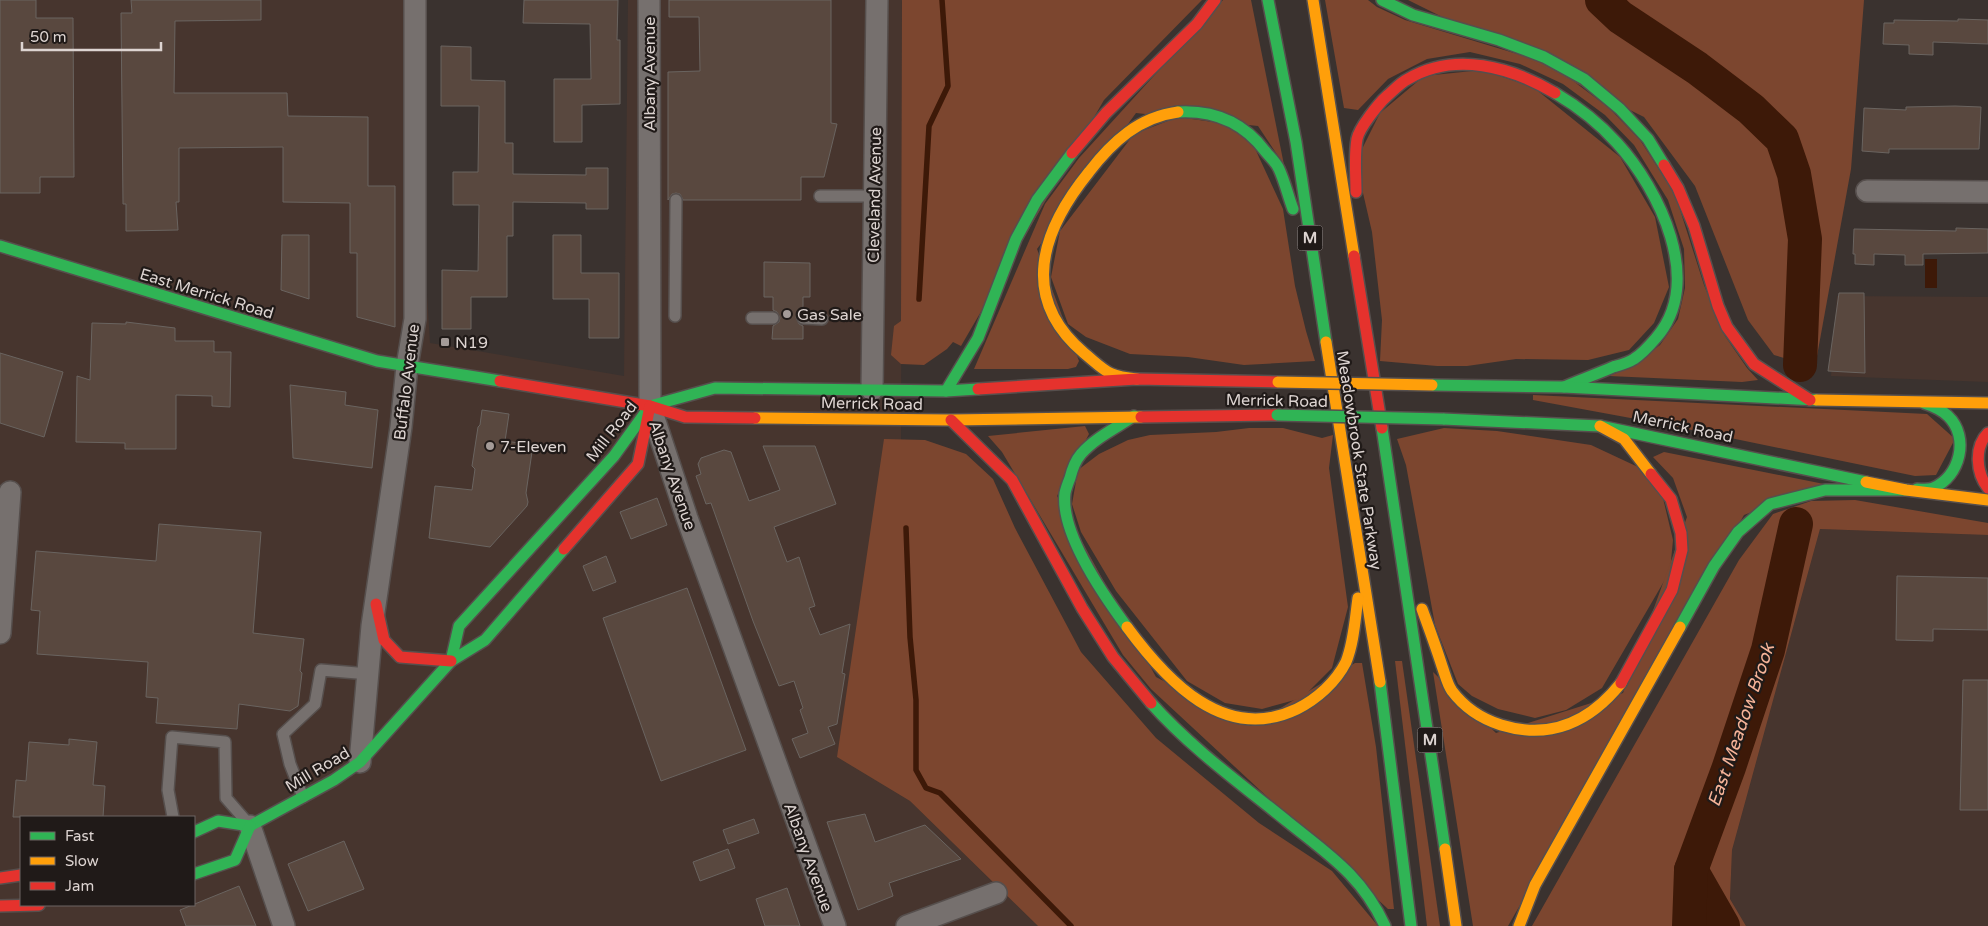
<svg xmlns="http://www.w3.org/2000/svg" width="1988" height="926" viewBox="0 0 1988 926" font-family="'Varela Round',sans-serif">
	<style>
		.built { fill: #47352e; fill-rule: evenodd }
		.green { fill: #7c462f }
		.water { fill: #3d1908 }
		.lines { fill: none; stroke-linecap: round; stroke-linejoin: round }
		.stream { stroke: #3d1908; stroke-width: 5.5 }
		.river { stroke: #3d1908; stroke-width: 34 }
		.building { fill: #59483f; stroke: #6a6460 }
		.lane-casing { stroke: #564f4d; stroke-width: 14 }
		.street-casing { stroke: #564f4d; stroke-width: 24 }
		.fast-casing { stroke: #564f4d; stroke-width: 14 }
		.slow-casing { stroke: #564f4d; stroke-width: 14 }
		.jam-casing { stroke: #564f4d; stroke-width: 14 }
		.lane { stroke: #76706e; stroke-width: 11 }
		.street { stroke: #76706e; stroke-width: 21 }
		.fast { stroke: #30b455; stroke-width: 11 }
		.slow { stroke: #ff9f0a; stroke-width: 11 }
		.jam { stroke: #e5322d; stroke-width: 11 }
		.fast-bridge-casing { stroke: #564f4d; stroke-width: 14; stroke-linecap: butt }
		.slow-bridge-casing { stroke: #564f4d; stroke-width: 14; stroke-linecap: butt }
		.fast-bridge { stroke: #30b455; stroke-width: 11 }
		.slow-bridge { stroke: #ff9f0a; stroke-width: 11 }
		.poi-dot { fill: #a49b98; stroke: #201a18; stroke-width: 2 }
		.labels { text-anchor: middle; stroke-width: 4.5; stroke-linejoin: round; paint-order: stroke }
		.shield { fill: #201a18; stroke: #a49c9a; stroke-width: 1 }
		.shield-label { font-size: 15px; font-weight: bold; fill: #ddd4d1 }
		.street-label { font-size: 16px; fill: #ddd4d1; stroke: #201a18 }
		.poi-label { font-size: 16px; fill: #ddd4d1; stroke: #201a18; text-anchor: start }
		.water-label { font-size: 18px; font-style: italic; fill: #f6b398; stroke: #201a18 }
	</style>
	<rect width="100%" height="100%" fill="#3a322f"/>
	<g class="built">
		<path d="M0,0H409L430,343L624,376L628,0H902L901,451L837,757L910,801L1038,926H0ZM21,817H194V905H21Z"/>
		<path d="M1837,296L1988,297V382L1831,376Z"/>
		<path d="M1820,529L1988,535V926H1746L1730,899L1732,850Z"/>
	</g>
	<g class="green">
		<path d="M902,0H1202L1104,100L961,346L953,342L947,349L924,365L901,364L891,355L894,326L901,321Z"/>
		<path d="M1223,0H1251L1284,165L1258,126L1136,113L1037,249L1079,361L1076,367L1068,369H974L1045,204L1079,158Z"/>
		<path d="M1325,0H1368L1377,7L1405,20L1524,56L1565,75L1608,107L1640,140L1675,194L1704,285L1725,336L1747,368L1758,380L1742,382L1609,376L1632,366L1660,345L1678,319L1685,288L1684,249L1668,200L1634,145L1605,115L1563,84L1520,64L1470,52L1427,59L1388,79L1358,110L1344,108Z"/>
		<path d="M1408,0H1864L1851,169L1815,367L1774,355L1748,320L1695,186L1644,117Z"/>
		<path d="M1482,70L1533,87L1620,157L1655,217L1669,287L1654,323L1629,350L1588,360L1516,359L1467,366H1437L1380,361L1382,320L1372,232L1360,180L1362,149L1380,113L1424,76Z"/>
		<path d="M1178,117L1227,124L1252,142L1283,209L1295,286L1306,331L1315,361L1244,365L1188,357L1130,354L1086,337L1068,324L1051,277L1060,231L1134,134Z"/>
		<path d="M1533,395L1927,414L1955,439L1936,475L1915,476L1663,424L1533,400Z"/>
		<path d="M1085,426L1089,434L1057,496L1156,677L1251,726L1355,663H1362L1376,747L1394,909H1388L1151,689L1123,655L1002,452L988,436Z"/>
		<path d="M1249,428H1283L1322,438L1333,435L1329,468L1348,607L1332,668L1302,698L1262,709L1225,703L1187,681L1116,591L1081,532L1072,504L1078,470L1099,454L1128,440L1150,435L1216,432Z"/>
		<path d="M1444,428L1497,431L1591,445L1638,467L1662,494L1673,540L1670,571L1602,688L1566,710L1535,718L1498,709L1472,696L1458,684L1435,625L1406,465L1397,439Z"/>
		<path d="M884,439L925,440L966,454L993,479L1015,528L1081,652L1156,738L1259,823L1332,871L1378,926H1038L910,801L837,757Z"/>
		<path d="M1664,452L1824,484L1744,515L1508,926H1473L1433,672L1496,733L1623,693L1687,517L1673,478L1653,457Z"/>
		<path d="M1855,500L1988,523V535L1820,529L1732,850L1730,899L1746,926H1532L1739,560L1773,514L1811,501Z"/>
		<path d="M1395,661H1402L1440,926H1427Z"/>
	</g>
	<rect class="water" x="1925" y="259" width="12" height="29"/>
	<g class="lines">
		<g class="stream">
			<path d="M919,299L929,126L948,86L942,0"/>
			<path d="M906,528L910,637L916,700V770L926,788L940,793L1071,926"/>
		</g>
		<g class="river">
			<path d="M1602,0L1620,17L1697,68L1751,109L1782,139L1794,174L1805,239L1800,365"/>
			<path d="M1691,870L1723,926"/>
			<path d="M1689,926L1691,870L1729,767L1768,650L1796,524"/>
		</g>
	</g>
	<g class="building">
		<path d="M0,0H36V18H73L74,177H40V193H0Z"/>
		<path d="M131,0H261V20L175,21L174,93H287L288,116L368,117V186H395V327L357,317V253H350V203L283,202V147L179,148V202H176L178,230L126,231V204H123L121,13H132Z"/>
		<path d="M524,0H618L617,40H620V104L582,105V142H554V79H591L590,24L523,23Z"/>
		<path d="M669,0H831V123L837,124L824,177H801V200H683L680,194L676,193L672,194L668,200V72L700,71L699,17H669Z"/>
		<path d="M1958,19L1988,20V44L1933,42V55L1909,54V45L1883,44L1884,23H1894V20L1958,21Z"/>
		<path d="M441,46L471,47V80L505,81V143H513V174L586,175V168H608V209H586V203L513,202V236H507V297H471V329H442V270L478,271L479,205H453V172H478L479,106H441Z"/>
		<path d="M1955,106L1981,107L1979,149H1889V153L1862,151L1864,108L1906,110V107Z"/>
		<path d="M1956,228L1988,229V253L1923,254V265H1905V255L1874,254V265L1855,264V254H1853L1854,229L1956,231Z"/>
		<path d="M282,235H309V299L281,290Z"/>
		<path d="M553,235H581V273H619V338H589V299H553Z"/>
		<path d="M764,262L810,263V297H803V311L799,312L796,317L799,324L803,326V339H772L773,326L779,322L780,318L777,312L773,310V297H764Z"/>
		<path d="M1839,293H1864L1865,373L1828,371Z"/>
		<path d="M126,322L175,328V341H214V352H231L230,407L212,406V396L176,395V449H125V443L76,442L77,376L90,380L92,323L126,324Z"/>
		<path d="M0,353L63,372L44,437L0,423Z"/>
		<path d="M290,385L346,392L345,405L378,410L372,468L293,458Z"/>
		<path d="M482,410L509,414L505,441L533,445L526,493L528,502L527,506L490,547L429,538L435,486L472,490L475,469L472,466L478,427L480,425Z"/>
		<path d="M763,446H815L836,504L774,527L787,562L799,557L815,606L809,608L820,635L850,624L842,673L845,674L837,724L828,727L835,744L800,758L792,739L808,733L800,710L803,708L794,681L779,686L753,621L711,503L706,504L696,476L701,474L698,464L701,458L724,450L731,452L749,501L780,490Z"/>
		<path d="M657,498L667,525L631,539L620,512Z"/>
		<path d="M159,524L261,532L253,633L304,639L300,671L302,673L298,706L290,711L239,704L237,729L156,723L158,698L146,697L148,662L37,654L40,611L31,610L36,551L156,561Z"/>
		<path d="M606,556L616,582L593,591L583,566Z"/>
		<path d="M1897,576L1988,578V630L1933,629V641L1896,640Z"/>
		<path d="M687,588L746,750L661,781L603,618Z"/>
		<path d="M1963,680H1988V810H1960Z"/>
		<path d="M69,739L97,742L93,785L105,786L103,817H13L16,780L26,781L29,742L69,745Z"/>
		<path d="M865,814L875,842L925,825L961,859L889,883L893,896L858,910L827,822Z"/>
		<path d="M754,819L759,833L728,844L723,830Z"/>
		<path d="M344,841L364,889L308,911L288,864Z"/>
		<path d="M728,849L735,868L700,881L693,862Z"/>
		<path d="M239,886L256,926H186L180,910Z"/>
		<path d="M787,888L800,926H765L756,899Z"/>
	</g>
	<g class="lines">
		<g class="lane-casing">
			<g id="lane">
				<path d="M820,196H874"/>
				<path d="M675,316L676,200"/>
				<path d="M752,318H773"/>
				<path d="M803,318L822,319"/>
				<path d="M303,797L290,764L283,734L315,704L321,670L369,674"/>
				<path d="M173,817L168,790L172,737L225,742L226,798L246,821"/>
			</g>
		</g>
		<g class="street-casing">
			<g id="street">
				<path d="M649,0L650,406L687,518L835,926"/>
				<path d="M1867,191L1988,192"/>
				<path d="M872,390L877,0"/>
				<path d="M0,633L10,492"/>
				<path d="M360,762L372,626L401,427L407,366L415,319V0"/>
				<path d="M250,826L284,926"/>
				<path d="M907,926L996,893"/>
			</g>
		</g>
		<g class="fast-casing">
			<g id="fast">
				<path d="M1268,0L1296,142L1326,342"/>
				<path d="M1382,0L1413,15L1499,40L1544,57L1584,79L1620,109L1648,139L1664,165"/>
				<path d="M1555,93C1577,106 1600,124 1617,143C1659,189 1705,282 1656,338C1650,345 1642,354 1634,359C1628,363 1620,365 1613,367C1597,374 1580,380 1564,387"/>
				<path d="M1178,112C1214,110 1243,122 1265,151C1270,157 1276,162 1279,169C1285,182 1288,196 1293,209"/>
				<path d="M0,246L377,361L500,381"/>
				<path d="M1432,385L1564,387L1816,400"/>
				<path d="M946,391L978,338L1016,239L1037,200L1072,153"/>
				<path d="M650,406L715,388L946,391L978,389"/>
				<path d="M1443,419L1600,426L1866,482"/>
				<path d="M1382,428L1445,849"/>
				<path d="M1917,489C1922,489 1928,490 1933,488C1960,477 1970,437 1948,416C1941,409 1933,406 1924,403"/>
				<path d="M1127,627C1104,596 1060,533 1065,493C1066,488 1068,483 1070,478C1072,470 1075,461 1081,454C1095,438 1116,428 1134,416"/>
				<path d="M1680,627L1714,566L1738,532L1770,504L1825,490H1906"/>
				<path d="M451,661L459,626L614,456L645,413"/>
				<path d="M1380,682L1411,926"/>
				<path d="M1151,703C1191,748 1241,784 1288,822C1329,855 1362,876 1385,926"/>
				<path d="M194,832L218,821L250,826L334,780L360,762L451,661L485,640L564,549"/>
				<path d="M194,874L235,860L250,826"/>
			</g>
		</g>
		<g class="slow-casing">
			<g id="slow">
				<path d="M1313,0L1354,256"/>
				<path d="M1326,342L1380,682"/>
				<path d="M1137,379C1107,376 1107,372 1084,353C1018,297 1042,230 1089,172C1112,142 1139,117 1178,112"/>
				<path d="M1816,400L1988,403"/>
				<path d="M755,418L951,420L1141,417"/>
				<path d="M1600,426L1624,439L1651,474"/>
				<path d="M1866,482L1906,490L1988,500"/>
				<path d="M1422,609C1429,628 1436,647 1442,666C1445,674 1447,684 1452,691C1464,707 1482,719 1501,725C1550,740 1590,722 1621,683"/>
				<path d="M1127,627C1166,680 1224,744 1297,709C1317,699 1336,682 1346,662C1354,642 1355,619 1358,598"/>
				<path d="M1445,849L1456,926"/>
				<path d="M1519,926L1535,885L1680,627"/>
			</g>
		</g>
		<g class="jam-casing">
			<g id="jam">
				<path d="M1072,153L1106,113L1197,24L1215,0"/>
				<path d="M1664,165L1678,188L1694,226L1718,306L1727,327L1754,364L1810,400"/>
				<path d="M1356,192C1356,175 1354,156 1357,139C1359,128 1379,103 1387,96C1394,90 1400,83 1408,79C1455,51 1511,67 1555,93"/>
				<path d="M1354,256L1382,428"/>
				<path d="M500,381L650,406L685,417L755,418"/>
				<path d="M978,389L1137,379L1278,382"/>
				<path d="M1141,417L1277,415"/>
				<path d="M951,420L1012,480L1082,608L1113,657L1151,703"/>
				<path d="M1988,433C1974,447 1976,473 1988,488"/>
				<path d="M564,549L638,464L650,406"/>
				<path d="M376,604L384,640L400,657L451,661"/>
				<path d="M1621,683L1672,590L1682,550L1681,533L1671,499L1651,474"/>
				<path d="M0,878L21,875"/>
				<path d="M0,906L39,905"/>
			</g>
		</g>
		<use href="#lane" class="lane"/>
		<use href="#street" class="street"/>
		<use href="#fast" class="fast"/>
		<use href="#slow" class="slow"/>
		<use href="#jam" class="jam"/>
		<g class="fast-bridge-casing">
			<path id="fast-bridge" d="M1277,415L1443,419"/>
		</g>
		<g class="slow-bridge-casing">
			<path id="slow-bridge" d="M1278,382L1432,385"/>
		</g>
		<use href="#fast-bridge" class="fast-bridge"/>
		<use href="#slow-bridge" class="slow-bridge"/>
	</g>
	<g class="poi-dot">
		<circle cx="787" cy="314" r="5"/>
		<rect x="440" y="337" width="10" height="10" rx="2.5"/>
		<circle cx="490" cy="446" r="5"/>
	</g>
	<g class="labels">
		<g class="shield">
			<rect x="1297.5" y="225.5" width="25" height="25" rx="4"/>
			<rect x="1417.5" y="727.5" width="25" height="25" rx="4"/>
		</g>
		<g class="shield-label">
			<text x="1310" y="243">M</text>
			<text x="1430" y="745">M</text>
		</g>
		<g class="street-label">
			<text transform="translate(649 74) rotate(-90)" y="6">Albany Avenue</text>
			<text transform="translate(874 195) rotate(-89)" y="6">Cleveland Avenue</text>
			<text transform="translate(207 293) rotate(17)" y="6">East Merrick Road</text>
			<text transform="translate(406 382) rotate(-83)" y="6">Buffalo Avenue</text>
			<text transform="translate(1277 400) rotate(1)" y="6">Merrick Road</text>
			<text transform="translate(872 403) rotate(1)" y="6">Merrick Road</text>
			<text transform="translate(1683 426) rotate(12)" y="6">Merrick Road</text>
			<text transform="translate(611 431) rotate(-52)" y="6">Mill Road</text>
			<text transform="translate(1360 460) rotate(81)" y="6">Meadowbrook State Parkway</text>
			<text transform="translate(673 475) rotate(71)" y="6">Albany Avenue</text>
			<text transform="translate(317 769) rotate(-31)" y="6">Mill Road</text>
			<text transform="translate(809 857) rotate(70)" y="6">Albany Avenue</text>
		</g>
		<g class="poi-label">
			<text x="797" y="320">Gas Sale</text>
			<text x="455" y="348">N19</text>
			<text x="500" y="452">7-Eleven</text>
		</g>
		<g class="water-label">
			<text transform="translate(1741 725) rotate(-71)" y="6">East Meadow Brook</text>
		</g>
	</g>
	<rect x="20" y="816" width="175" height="90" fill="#201a18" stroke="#6c6462"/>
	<rect x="30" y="832" width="25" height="8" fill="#30b455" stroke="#6c6462"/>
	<text x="65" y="841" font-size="15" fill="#ddd4d1">Fast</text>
	<rect x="30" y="857" width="25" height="8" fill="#ff9f0a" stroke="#6c6462"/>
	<text x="65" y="866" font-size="15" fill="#ddd4d1">Slow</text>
	<rect x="30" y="882" width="25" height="8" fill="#e5322d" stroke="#6c6462"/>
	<text x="65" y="891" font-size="15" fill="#ddd4d1">Jam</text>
	<path d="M22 42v8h139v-8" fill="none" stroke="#ddd4d1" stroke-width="2.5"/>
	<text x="30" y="42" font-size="15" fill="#ddd4d1" stroke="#201a18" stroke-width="4" paint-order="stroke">50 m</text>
</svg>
